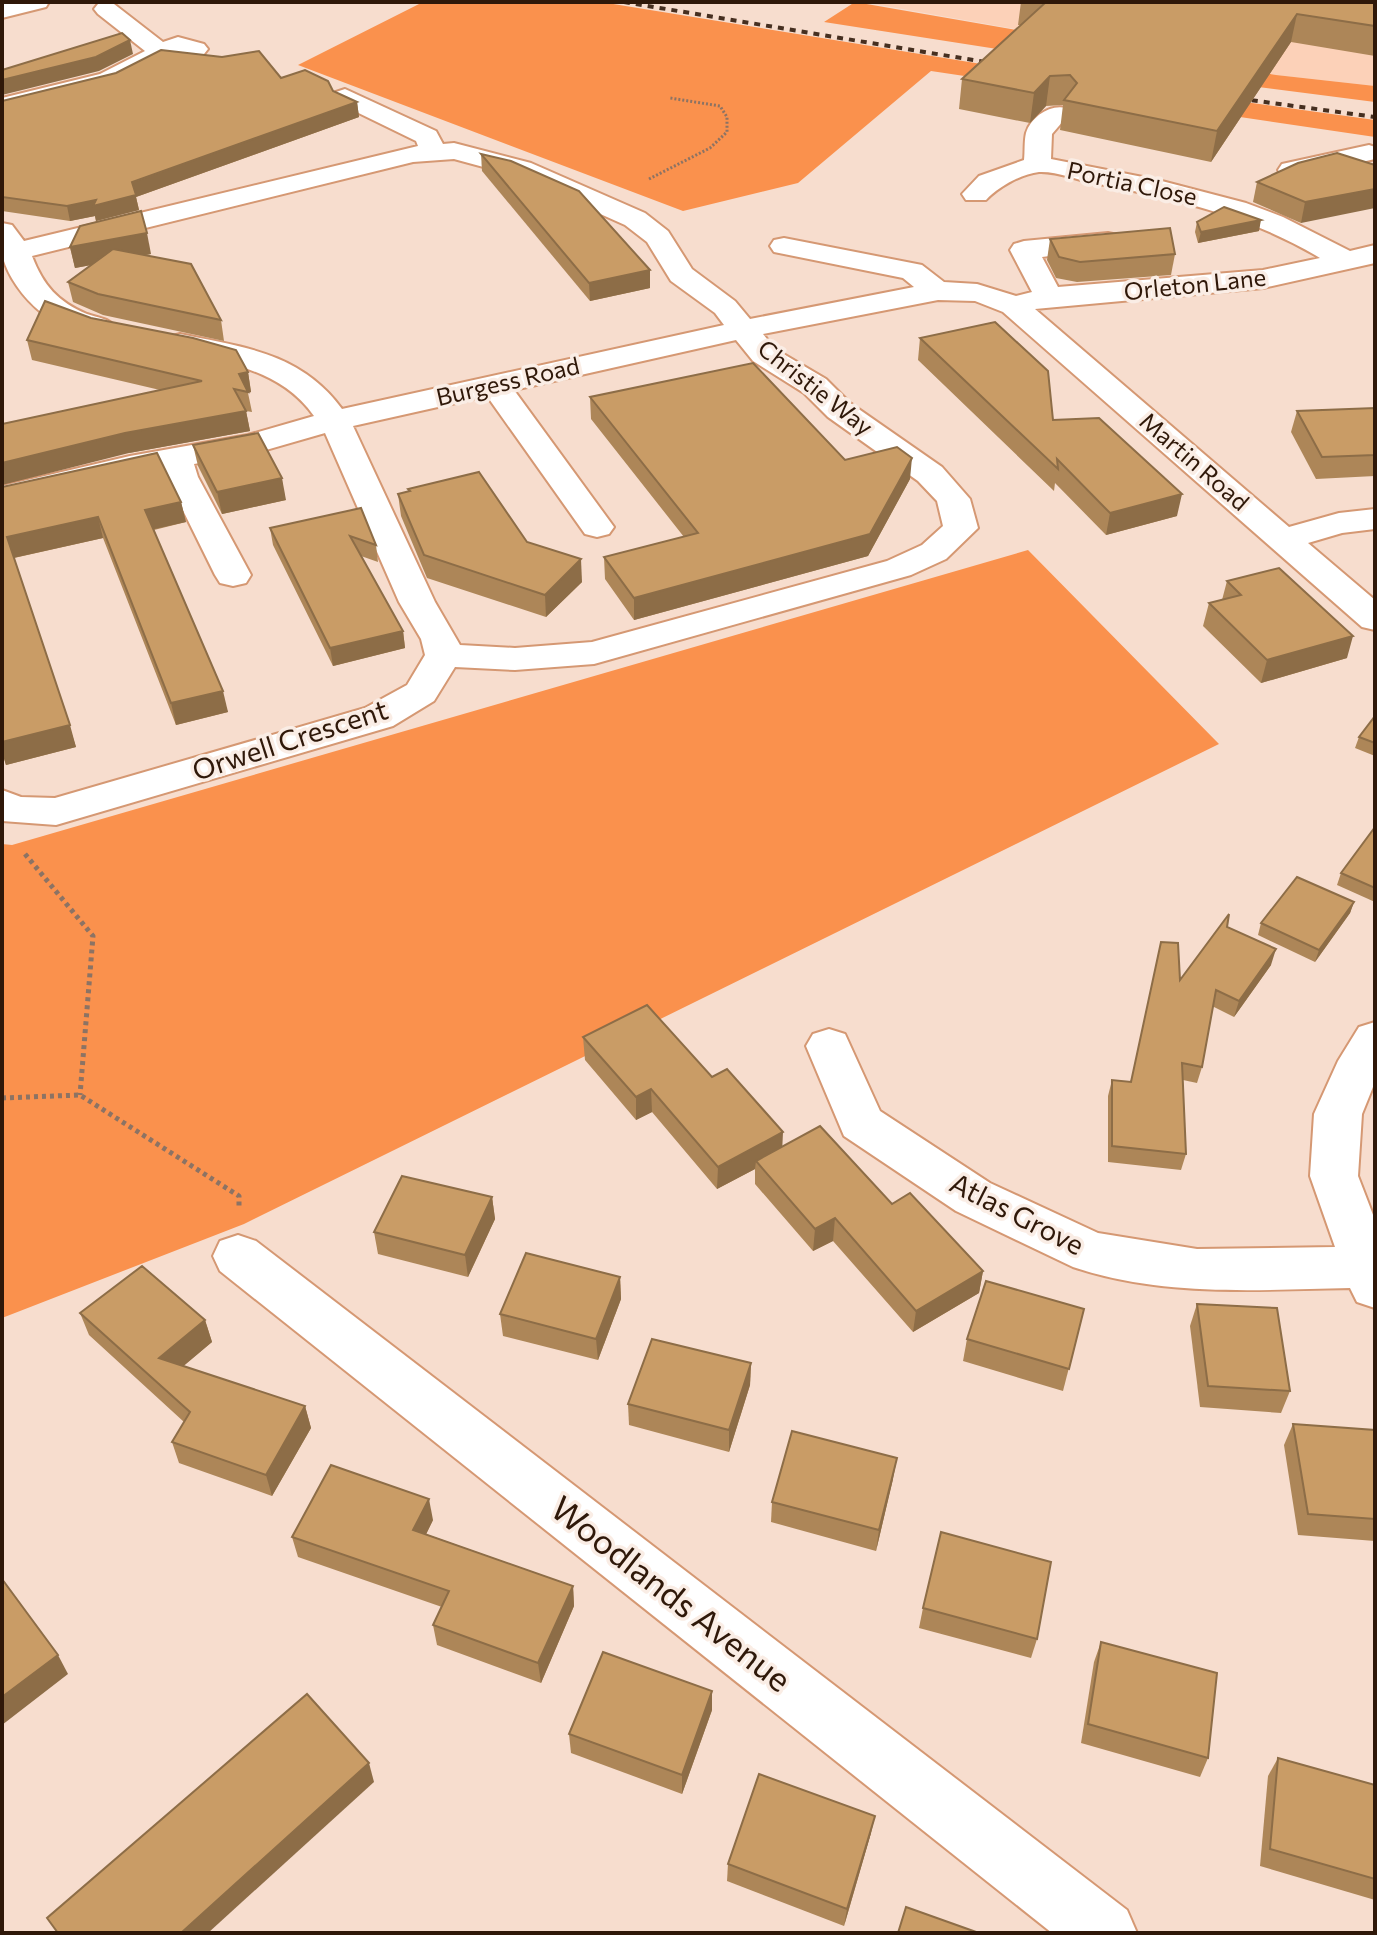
<svg xmlns="http://www.w3.org/2000/svg" width="1377" height="1935" viewBox="0 0 1377 1935" font-family="Commissioner,sans-serif">
	<style>
		.built { fill: #fcd1b8 }
		.green { fill: #fa914d }
		.lines { fill: none; stroke-linecap: round; stroke-linejoin: round }
		.minor-casing { stroke: #d59873; stroke-width: 4 }
		.path-far1 { stroke: #8c7364; stroke-width: 3; stroke-dasharray: 2 2; stroke-linecap: butt }
		.path { stroke: #8c7364; stroke-width: 5; stroke-dasharray: 4 4; stroke-linecap: butt }
		.minor { fill: #fff; fill-rule: evenodd }
		.rail { stroke: #462f20; stroke-width: 4; stroke-dasharray: 6 6; stroke-linecap: butt }
		.wall { fill: #ad8658 }
		.shaded-wall { fill: #8d6d47 }
		.building { fill: #c99c66; stroke: #8d6d47; stroke-width: 2 }
		.labels { text-anchor: middle; stroke-width: 7; stroke-linejoin: round; paint-order: stroke }
		.far-street-label { font-size: 24px; fill: #2f1809; stroke: #faede5 }
		.street-label { font-size: 28px; fill: #2f1809; stroke: #faede5 }
		.near-street-label { font-size: 34px; fill: #2f1809; stroke: #faede5 }
	</style>
	<rect width="100%" height="100%" fill="#f7ddce"/>
	<path class="built" d="M863,2H1375V86L1276,75Z"/>
	<g class="green">
		<path d="M423,2H601L1048,75L1375,120V137L931,71L798,183L683,211L298,65Z"/>
		<path d="M855,2L1276,75L1375,86V102L1165,75L824,22Z"/>
		<path d="M1028,550L1219,744L244,1224L2,1318V844L12,845Z"/>
	</g>
	<g class="lines">
		<g class="minor-casing">
			<g id="minor">
				<path d="M10,2H49L46,7L2,18V4Z"/>
				<path d="M106,2L114,4L163,42L178,37L204,44L208,49L204,54L196,56L180,52L118,84L2,114V98L100,74L145,51L98,14L94,9L98,4Z"/>
				<path d="M345,89L436,131L443,144L454,143L531,163L645,213L668,231L692,269L735,301L750,319L914,287L903,278L774,252L770,246L774,240L784,238L922,265L944,282L977,284L1016,296L1032,292L1010,250L1014,244L1024,241L1108,233L1118,235L1122,241L1118,247L1042,257L1058,287L1263,270L1320,258C1251,216 1172,198 1094,183C1077,180 1056,171 1039,172C1021,174 998,187 986,200H966L962,194L979,176L1024,160C1025,152 1024,141 1026,133C1031,117 1050,104 1066,108L1070,113L1052,134L1051,159L1158,180L1246,203L1283,217L1350,251L1375,245V263L1263,288L1035,309L1289,527L1339,513L1375,509V529L1342,533L1308,543L1375,600V630L1362,627L1003,312L975,301L938,300L763,334L775,349L826,379L850,403L942,467L970,499L978,528L946,559L911,575L594,664L515,670L455,667L434,701L393,726L56,825L2,821V790L21,797L55,798L365,708L407,685L425,655L421,639L399,602L325,433L252,454L194,464L198,477L251,575L246,583L233,586L220,583L215,575L163,470L2,506V486L130,456L248,435L314,416C279,367 223,363 169,349L165,343L169,337L180,334C244,347 301,353 342,409L724,325L715,313L671,281L647,242L625,225L513,175L454,159L413,162L32,256C43,285 58,302 87,314C98,318 109,318 115,327L111,333C66,345 12,297 2,254C0,245 2,233 2,223L12,225L24,241L418,146L416,141L336,102L332,97L336,92ZM736,340L753,361L804,393L828,417L918,481L937,501L943,526L922,545L887,561L592,642L515,648L460,645L435,602L353,426L487,396L585,534L597,537L609,534L614,527L514,390Z"/>
				<path d="M1369,145L1375,147V159L1291,178L1282,176L1278,170L1282,164Z"/>
				<path d="M1375,1022V1082L1362,1114L1358,1176L1375,1220V1308L1357,1302L1350,1288C1257,1290 1162,1297 1073,1267L956,1211L844,1136L806,1046L813,1034L829,1029L845,1034L880,1111L990,1183L1098,1233L1197,1249L1335,1247L1310,1176L1314,1114L1338,1061L1359,1027Z"/>
				<path d="M238,1235L256,1241L1127,1910L1137,1933H1052L220,1271L213,1256L220,1241Z"/>
			</g>
		</g>
		<path class="path-far1" d="M649,179L710,148L727,132V117L720,106L670,98"/>
		<g class="path">
			<path d="M25,854L93,936L80,1095"/>
			<path d="M2,1098L80,1095L239,1196V1207"/>
		</g>
		<use href="#minor" class="minor"/>
		<g class="rail">
			<path d="M624,2L1003,65"/>
			<path d="M1228,97L1375,117"/>
		</g>
	</g>
	<g class="wall">
		<path d="M1021,2H1375V56L1291,42L1211,162L1060,130L1063,105L1046,106L1030,123L959,109L962,79L1021,25H1018Z"/>
		<path d="M281,78L333,91L357,102L359,117L136,197L139,210L96,221L95,216L70,221L2,211V101Z"/>
		<path d="M481,154L650,288L590,301L482,171Z"/>
		<path d="M1375,165L1301,223L1253,202L1257,182Z"/>
		<path d="M1197,222L1259,231L1198,243L1195,232Z"/>
		<path d="M1050,239L1175,254L1171,275L1077,282L1056,278L1047,260Z"/>
		<path d="M70,247L151,254L145,255L221,320L224,341L103,315L73,302L68,282L91,265L75,268Z"/>
		<path d="M91,318L248,372L251,392L248,393L252,412L246,411L250,431L129,453L160,390L32,360L27,340Z"/>
		<path d="M920,338L1177,516L1106,535L1055,483L1054,491L918,360Z"/>
		<path d="M590,397L845,460L910,479L868,556L634,620L605,579L604,557L684,537L591,419Z"/>
		<path d="M1375,408V476L1316,479L1291,432L1297,411Z"/>
		<path d="M193,445L286,500L222,514L198,466Z"/>
		<path d="M2,487L181,502L186,522L154,530L228,712L176,725L103,538L14,558L76,747L6,765L2,752Z"/>
		<path d="M408,489L527,542L582,582L546,617L427,578L401,516L398,494L408,492Z"/>
		<path d="M361,508L376,545L378,562L361,556L403,631L405,648L333,666L273,545L270,528Z"/>
		<path d="M1227,581L1347,658L1261,683L1203,626L1209,603L1222,600Z"/>
		<path d="M1375,716V756L1355,748L1359,737Z"/>
		<path d="M1375,827V902L1337,885L1341,873Z"/>
		<path d="M1354,902L1350,913L1315,962L1258,935L1261,923Z"/>
		<path d="M1227,927L1271,965L1234,1017L1212,1006L1202,1067L1197,1083L1183,1080L1186,1154L1181,1170L1108,1162V1096L1112,1080L1130,1082L1180,980Z"/>
		<path d="M583,1037L712,1077L782,1147L892,1204L983,1271L979,1293L913,1332L833,1241L813,1251L755,1184V1169L717,1189L652,1112L636,1120L585,1060Z"/>
		<path d="M492,1197L495,1219L468,1277L378,1254L374,1232Z"/>
		<path d="M620,1277L621,1299L598,1360L503,1336L500,1314Z"/>
		<path d="M1197,1304L1290,1391L1281,1413L1200,1407L1190,1326Z"/>
		<path d="M1084,1309L1063,1391L963,1361L967,1339Z"/>
		<path d="M80,1313L205,1320L212,1342L183,1366L305,1406L311,1428L272,1496L179,1463L172,1442L184,1422L89,1335Z"/>
		<path d="M751,1363L750,1385L729,1452L629,1425L628,1404Z"/>
		<path d="M1293,1424L1375,1430V1541L1298,1535L1284,1445Z"/>
		<path d="M893,1479L876,1551L771,1522L772,1502Z"/>
		<path d="M433,1520L426,1534L573,1586L574,1606L541,1683L437,1645L433,1625L442,1607L298,1557L292,1537Z"/>
		<path d="M923,1608L1037,1639L1031,1658L919,1628Z"/>
		<path d="M1101,1642L1208,1758L1200,1777L1081,1743L1094,1662Z"/>
		<path d="M712,1710L682,1794L571,1753L569,1734Z"/>
		<path d="M1278,1758L1375,1785V1900L1260,1866L1268,1776Z"/>
		<path d="M871,1833L844,1926L727,1881L728,1864Z"/>
	</g>
	<g class="shaded-wall">
		<path d="M1297,14L1291,42L1211,162L1217,131Z"/>
		<path d="M130,40L133,54L99,71L2,95V80Z"/>
		<path d="M1050,76L1046,106L1030,123L1034,93Z"/>
		<path d="M357,102L359,117L136,197L139,210L96,221L95,216L70,221L67,206Z"/>
		<path d="M1375,189V208L1301,223L1305,202Z"/>
		<path d="M1261,220L1259,231L1198,243L1201,232Z"/>
		<path d="M147,233L151,254L75,268L70,247Z"/>
		<path d="M650,270V288L590,301L589,283Z"/>
		<path d="M248,372L251,392L248,393L239,374Z"/>
		<path d="M246,411L250,431L129,453L2,485V463L125,433Z"/>
		<path d="M912,458L910,479L868,556L634,620V598Z"/>
		<path d="M282,478L286,500L222,514L217,492Z"/>
		<path d="M1182,494L1177,516L1106,535L1110,513Z"/>
		<path d="M181,502L186,522L150,530L145,510Z"/>
		<path d="M98,517L103,538L13,558L7,537Z"/>
		<path d="M581,559L582,582L546,617L545,595Z"/>
		<path d="M403,631L405,648L333,666L330,648Z"/>
		<path d="M1353,636L1347,658L1261,683L1267,660Z"/>
		<path d="M223,691L228,712L176,725L171,703Z"/>
		<path d="M70,725L76,747L6,765L2,752V742Z"/>
		<path d="M1354,902L1350,913L1315,962L1319,950Z"/>
		<path d="M1276,949L1271,965L1234,1017L1239,1001Z"/>
		<path d="M651,1089L652,1112L636,1120V1097Z"/>
		<path d="M783,1132L782,1154L756,1161L755,1169L717,1189L718,1167Z"/>
		<path d="M492,1197L495,1219L468,1277L465,1255Z"/>
		<path d="M835,1218L833,1241L813,1251L815,1229Z"/>
		<path d="M983,1271L979,1293L913,1332L916,1311Z"/>
		<path d="M620,1277L621,1299L598,1360L596,1339Z"/>
		<path d="M205,1320L212,1342L167,1380L159,1358Z"/>
		<path d="M751,1363L750,1385L729,1452V1430Z"/>
		<path d="M305,1406L311,1428L272,1496L266,1475Z"/>
		<path d="M897,1458L893,1479L876,1551L879,1530Z"/>
		<path d="M429,1499L433,1520L418,1551L413,1530Z"/>
		<path d="M573,1586L574,1606L541,1683L538,1663Z"/>
		<path d="M58,1655L68,1674L2,1725V1697Z"/>
		<path d="M712,1691V1710L682,1794V1775Z"/>
		<path d="M369,1763L374,1782L208,1933H181Z"/>
		<path d="M875,1816L871,1833L844,1926L847,1909Z"/>
	</g>
	<g class="building">
		<path d="M1046,2H1375V26L1297,14L1217,131L1064,100L1077,83L1070,75L1050,76L1034,93L962,79Z"/>
		<path d="M122,33L130,40L96,57L2,80V70Z"/>
		<path d="M161,50L222,57L259,51L281,78L305,70L328,81L333,91L357,102L132,182L136,195L93,206L96,200L67,206L2,197V101L116,73Z"/>
		<path d="M1337,153L1375,165V189L1305,202L1257,182L1298,163Z"/>
		<path d="M481,154L511,161L579,191L650,270L589,283Z"/>
		<path d="M1224,207L1261,220L1201,232L1197,222Z"/>
		<path d="M141,211L147,233L70,247L80,226Z"/>
		<path d="M1170,228L1175,254L1080,262L1059,257L1050,239Z"/>
		<path d="M113,249L191,264L221,320L98,294L68,282Z"/>
		<path d="M45,301L91,318L193,338L236,350L248,372L239,374L248,392L234,389L246,411L125,433L2,463V424L202,381L27,340Z"/>
		<path d="M995,322L1048,371L1053,420L1099,418L1182,494L1110,513L1057,459L1058,469L920,338Z"/>
		<path d="M753,363L845,460L897,447L912,458L870,534L634,598L604,557L698,533L590,397Z"/>
		<path d="M1375,408V455L1322,457L1297,411Z"/>
		<path d="M258,433L282,478L217,492L193,445Z"/>
		<path d="M157,453L181,502L145,510L223,691L171,703L98,517L7,537L70,725L2,742V487Z"/>
		<path d="M479,472L527,542L581,559L545,595L424,555L398,494L410,491L408,489Z"/>
		<path d="M361,508L376,545L350,536L403,631L330,648L270,528Z"/>
		<path d="M1279,568L1353,636L1267,660L1209,603L1241,595L1227,581Z"/>
		<path d="M1375,716V743L1359,737Z"/>
		<path d="M1375,827V888L1341,873Z"/>
		<path d="M1297,877L1354,902L1319,950L1261,923Z"/>
		<path d="M1229,914L1227,927L1276,949L1239,1001L1216,990L1202,1067L1182,1063L1186,1154L1112,1146V1080L1131,1082L1161,942L1178,943L1180,980Z"/>
		<path d="M647,1005L712,1077L727,1069L783,1132L718,1167L651,1089L636,1097L583,1037Z"/>
		<path d="M820,1126L892,1204L910,1193L983,1271L916,1311L835,1218L815,1229L756,1161Z"/>
		<path d="M402,1176L492,1197L465,1255L374,1232Z"/>
		<path d="M526,1253L620,1277L596,1339L500,1314Z"/>
		<path d="M142,1266L205,1320L159,1358L305,1406L266,1475L172,1442L190,1412L80,1313Z"/>
		<path d="M986,1281L1084,1309L1069,1369L967,1339Z"/>
		<path d="M1197,1304L1277,1308L1290,1391L1208,1386Z"/>
		<path d="M652,1339L751,1363L729,1430L628,1404Z"/>
		<path d="M1293,1424L1375,1430V1519L1308,1514Z"/>
		<path d="M792,1431L897,1458L879,1530L772,1502Z"/>
		<path d="M331,1465L429,1499L413,1530L573,1586L538,1663L433,1625L449,1591L292,1537Z"/>
		<path d="M941,1532L1051,1562L1037,1639L923,1608Z"/>
		<path d="M2,1579L58,1655L2,1697Z"/>
		<path d="M1101,1642L1217,1673L1208,1758L1088,1724Z"/>
		<path d="M603,1652L712,1691L682,1775L569,1734Z"/>
		<path d="M307,1694L369,1763L181,1933H58L47,1918Z"/>
		<path d="M1278,1758L1375,1785V1879L1270,1849Z"/>
		<path d="M759,1774L875,1816L847,1909L728,1864Z"/>
		<path d="M906,1907L979,1933H898Z"/>
	</g>
	<g class="labels">
		<g class="far-street-label">
			<text transform="translate(1132 184) rotate(12)" y="8">Portia Close</text>
			<text transform="translate(1195 285) rotate(-6)" y="8">Orleton Lane</text>
			<text transform="translate(508 382) rotate(-13)" y="8">Burgess Road</text>
			<text transform="translate(815 388) rotate(38)" y="8">Christie Way</text>
			<text transform="translate(1194 462) rotate(41)" y="8">Martin Road</text>
		</g>
		<g class="street-label">
			<text transform="translate(290 740) rotate(-18)" y="10">Orwell Crescent</text>
			<text transform="translate(1017 1214) rotate(27)" y="10">Atlas Grove</text>
		</g>
		<g class="near-street-label">
			<text transform="translate(671 1594) rotate(38)" y="12">Woodlands Avenue</text>
		</g>
	</g>
	<rect width="1377" height="1935" fill="none" stroke="#2f1809" stroke-width="8"/>
</svg>
